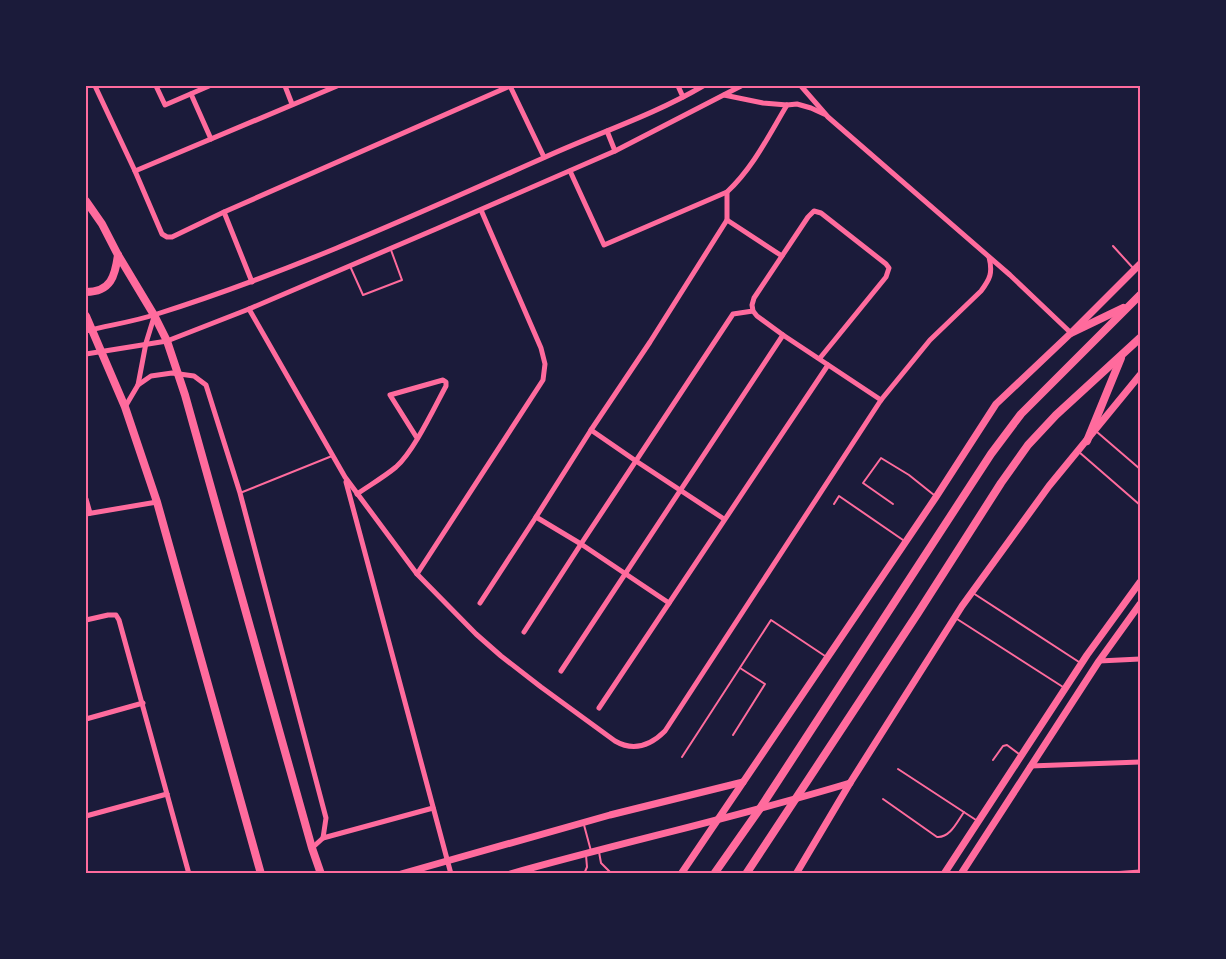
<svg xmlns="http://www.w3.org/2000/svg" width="1226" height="959" viewBox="0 0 1226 959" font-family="'PT Sans Narrow',sans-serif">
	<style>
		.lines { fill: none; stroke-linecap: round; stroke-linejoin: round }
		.service { stroke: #ff6b9d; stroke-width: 2 }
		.minor { stroke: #ff6b9d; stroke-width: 5 }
		.tertiary { stroke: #ff6b9d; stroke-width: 7 }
		.primary { stroke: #ff6b9d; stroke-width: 8 }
		.neatline { fill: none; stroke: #ff6b9d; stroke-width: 2 }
	</style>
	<rect width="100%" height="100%" fill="#1b1b3a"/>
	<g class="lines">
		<g class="service">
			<path d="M1113,246L1133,268"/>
			<path d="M350,266L363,295L402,280L391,250"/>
			<path d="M1097,432L1140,469"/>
			<path d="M1079,452L1140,505"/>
			<path d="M240,493L332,456"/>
			<path d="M834,504L839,496L903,540"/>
			<path d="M893,504L863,483L881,458L909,475L934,495"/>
			<path d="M973,593L1079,662"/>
			<path d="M957,619L1063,687"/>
			<path d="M733,735L765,684L740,668"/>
			<path d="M682,757L771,620L825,656"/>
			<path d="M993,760L1003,746L1007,745L1019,754"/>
			<path d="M898,769L976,820"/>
			<path d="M883,799L937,837C950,838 957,822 964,812"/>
			<path d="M584,825L591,851"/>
			<path d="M599,852L601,863L612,874"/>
			<path d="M584,874L587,867L586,855"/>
		</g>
		<g class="minor">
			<path d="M95,86L135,171L162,234L167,237H172L224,212L510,86"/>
			<path d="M156,86L165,105L209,86"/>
			<path d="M285,86L292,104"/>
			<path d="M510,86L544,157"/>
			<path d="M678,86L683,97"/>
			<path d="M801,86L828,117L1010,275L1071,333"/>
			<path d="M191,94L211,139"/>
			<path d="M724,95L763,103L787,105L797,104L811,108L824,114"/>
			<path d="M607,131L615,151"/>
			<path d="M135,171L337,86"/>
			<path d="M570,171L604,245L727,192C753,168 769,135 787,105"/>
			<path d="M224,212L252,282"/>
			<path d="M727,220L782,256"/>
			<path d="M249,309L345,477L417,574L476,634L501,656L541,687L615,741C634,752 651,745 665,731L881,400L930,340L981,291C990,279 993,273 989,257"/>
			<path d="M86,331C109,325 133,322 157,314C288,273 415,215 541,159C595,134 652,116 703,86"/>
			<path d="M86,354L167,341L249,309L436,229L615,151L741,86"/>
			<path d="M820,358L886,277L889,268L886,264L821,213L814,211L808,217L754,298L752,305L753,311L757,316L783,335L881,400"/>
			<path d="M138,385L151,376L172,373L194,376L206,385L240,493L326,818L323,838L312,848"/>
			<path d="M125,407L138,385L146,343L154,317"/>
			<path d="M591,430L636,461L724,519"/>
			<path d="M346,482L451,874"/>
			<path d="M357,494C370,485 384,477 396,467C414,451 434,408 446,386V382L443,380L390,395L417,438"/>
			<path d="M86,499L90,513"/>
			<path d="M86,514L157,502"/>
			<path d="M536,517L581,544L669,603"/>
			<path d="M417,574L543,380L545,364L541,348L481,210"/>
			<path d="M480,603L536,517L591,430L650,342L727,220V192"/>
			<path d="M86,620L108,615H116L119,620L189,874"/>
			<path d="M524,632L581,544L733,314L753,311"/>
			<path d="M1099,661L1140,659"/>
			<path d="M561,671L783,335"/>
			<path d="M599,708L828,365"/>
			<path d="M86,719L143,703"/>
			<path d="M1030,766L1140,762"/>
			<path d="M86,816L167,794"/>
			<path d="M323,838L433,808"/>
			<path d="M1112,874L1140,872"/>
		</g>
		<g class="tertiary">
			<path d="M401,874L610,815L743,782"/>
			<path d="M510,874C623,842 738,817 850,783"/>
			<path d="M681,874L936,497L996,404L1071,333L1140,264"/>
			<path d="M796,874L850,783L962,606L1049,486L1140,375"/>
			<path d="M944,874L1087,655L1140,582"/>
			<path d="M961,874L1099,661L1140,604"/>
		</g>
		<g class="primary">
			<path d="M86,201L102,224L118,255L154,315L167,341L185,395L312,848L321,874"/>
			<path d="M86,292C111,292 115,276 118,255"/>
			<path d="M86,316L125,407L157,502L261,874"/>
			<path d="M1071,333L1123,308"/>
			<path d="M1087,441L1121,358"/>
			<path d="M714,874L759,810L991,454L1021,414L1140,295"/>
			<path d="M746,874L918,613L1001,483L1028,445L1056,415L1140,338"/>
		</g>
	</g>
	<rect width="1226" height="959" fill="none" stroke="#1b1b3a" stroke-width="174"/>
	<rect x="87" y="87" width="1052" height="785" class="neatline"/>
</svg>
